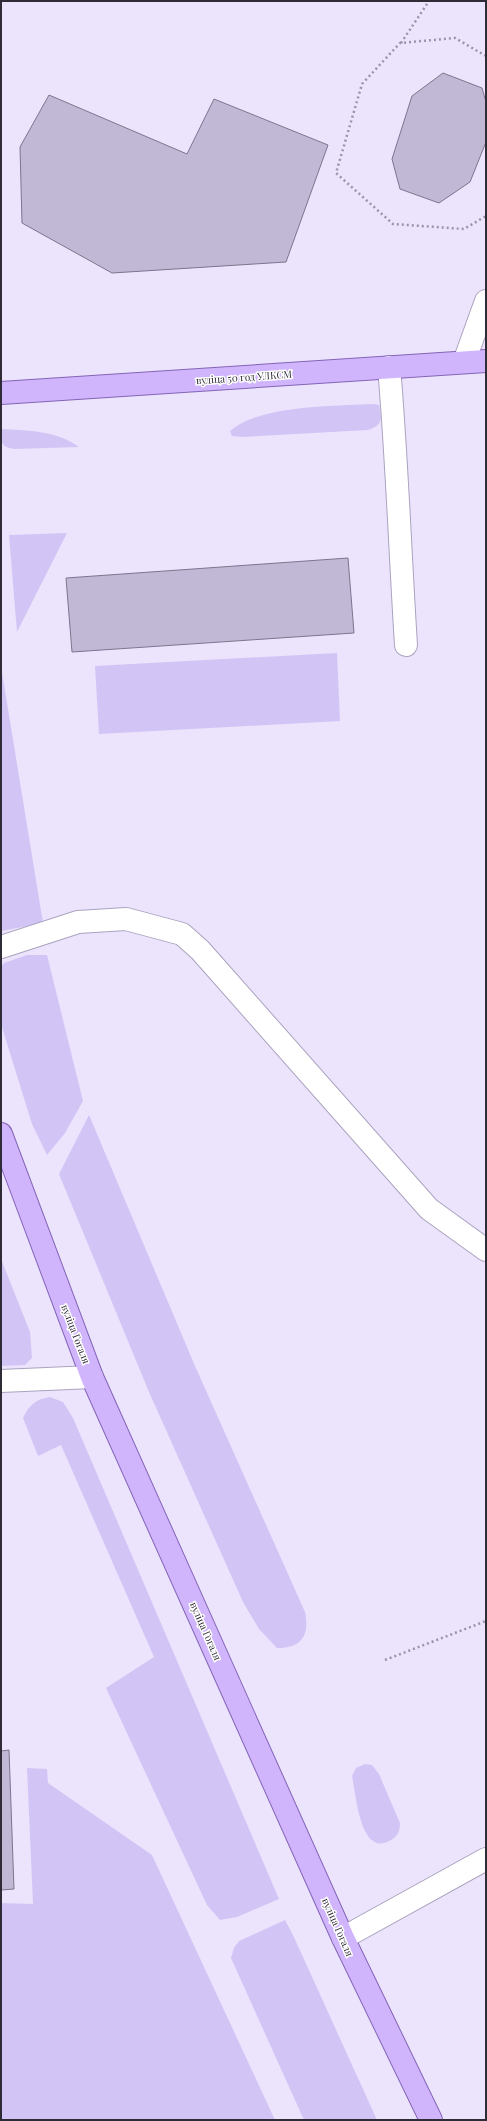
<svg xmlns="http://www.w3.org/2000/svg" width="487" height="2121" viewBox="0 0 487 2121" font-family="'Playfair Display',serif">
	<style>
		.green { fill: #d3c4f6 }
		.building { fill: #c1b8d5; stroke: #7d7590 }
		.lines { fill: none; stroke-linecap: round; stroke-linejoin: round }
		.minor-casing { stroke: #aba3bf; stroke-width: 24 }
		.major-casing { stroke: #8464b7; stroke-width: 24 }
		.path { stroke: #9994a7; stroke-width: 2.5; stroke-dasharray: 2 3; stroke-linecap: butt }
		.minor { stroke: #fff; stroke-width: 22 }
		.major { stroke: #d0b5fd; stroke-width: 22 }
		.labels { text-anchor: middle; stroke-width: 3; stroke-linejoin: round; paint-order: stroke }
		.street-label { font-size: 10px; fill: #2f2b37; stroke: #fff }
	</style>
	<rect width="100%" height="100%" fill="#ebe4fc"/>
	<g class="green">
		<path d="M374,404L379,405C382,419 383,425 368,430L242,437L232,436L230,431C259,405 336,406 374,404Z"/>
		<path d="M1,429C26,430 58,431 79,447L14,449C0,447 1,441 1,429Z"/>
		<path d="M67,533L17,632L9,535Z"/>
		<path d="M337,653L340,721L99,734L95,666Z"/>
		<path d="M1,666L43,923L1,931Z"/>
		<path d="M27,955H47L83,1101L65,1133L47,1155L32,1124L1,1024V967L4,963Z"/>
		<path d="M89,1115L195,1366L305,1612C310,1636 301,1648 277,1648L259,1629L243,1602L149,1392L59,1174Z"/>
		<path d="M1,1259L30,1332L32,1358L25,1365L1,1366Z"/>
		<path d="M50,1397L63,1402L73,1418L279,1899L237,1917L220,1920L207,1905L106,1688L154,1657L61,1445L38,1456L23,1418C29,1405 36,1399 50,1397Z"/>
		<path d="M365,1764L372,1765L379,1774L400,1823C400,1831 398,1836 391,1840C360,1859 356,1794 352,1776L356,1768Z"/>
		<path d="M27,1768L47,1769L48,1783L152,1855L275,2120H1V1903L33,1904Z"/>
		<path d="M285,1920L293,1935L377,2120H304L231,1958L234,1948L239,1941Z"/>
	</g>
	<g class="building">
		<path d="M443,73L482,88L486,102V142L470,182L439,203L400,189L392,159L412,96Z"/>
		<path d="M49,95L187,154L214,99L328,145L286,262L112,273L22,223L20,147Z"/>
		<path d="M348,558L354,633L72,652L66,578Z"/>
		<path d="M9,1750L14,1889L1,1890V1751Z"/>
	</g>
	<g class="lines">
		<g class="minor-casing">
			<g id="minor">
				<path d="M464,362L486,301"/>
				<path d="M389,367C397,459 400,552 406,645"/>
				<path d="M1,947L78,922L126,919L182,934L200,950L429,1209L486,1250"/>
				<path d="M1,1381L92,1377"/>
				<path d="M343,1938L486,1859"/>
			</g>
		</g>
		<g class="major-casing">
			<g id="major">
				<path d="M1,393L486,361"/>
				<path d="M1,1134L92,1377L343,1938L431,2120"/>
			</g>
		</g>
		<g class="path">
			<path d="M401,43L429,1"/>
			<path d="M486,56L455,38L400,43L362,84L336,173L393,224L464,229L486,216"/>
			<path d="M385,1660L486,1621"/>
		</g>
		<use href="#minor" class="minor"/>
		<use href="#major" class="major"/>
	</g>
	<g class="labels">
		<g class="street-label">
			<text transform="translate(244 377) rotate(-4)" y="4">вуліца 50 год УЛКСМ</text>
			<text transform="translate(76 1334) rotate(69)" y="4">вуліца Гогаля</text>
			<text transform="translate(206 1631) rotate(66)" y="4">вуліца Гогаля</text>
			<text transform="translate(338 1927) rotate(66)" y="4">вуліца Гогаля</text>
		</g>
	</g>
	<rect width="487" height="2121" fill="none" stroke="#2f2b37" stroke-width="4"/>
</svg>
